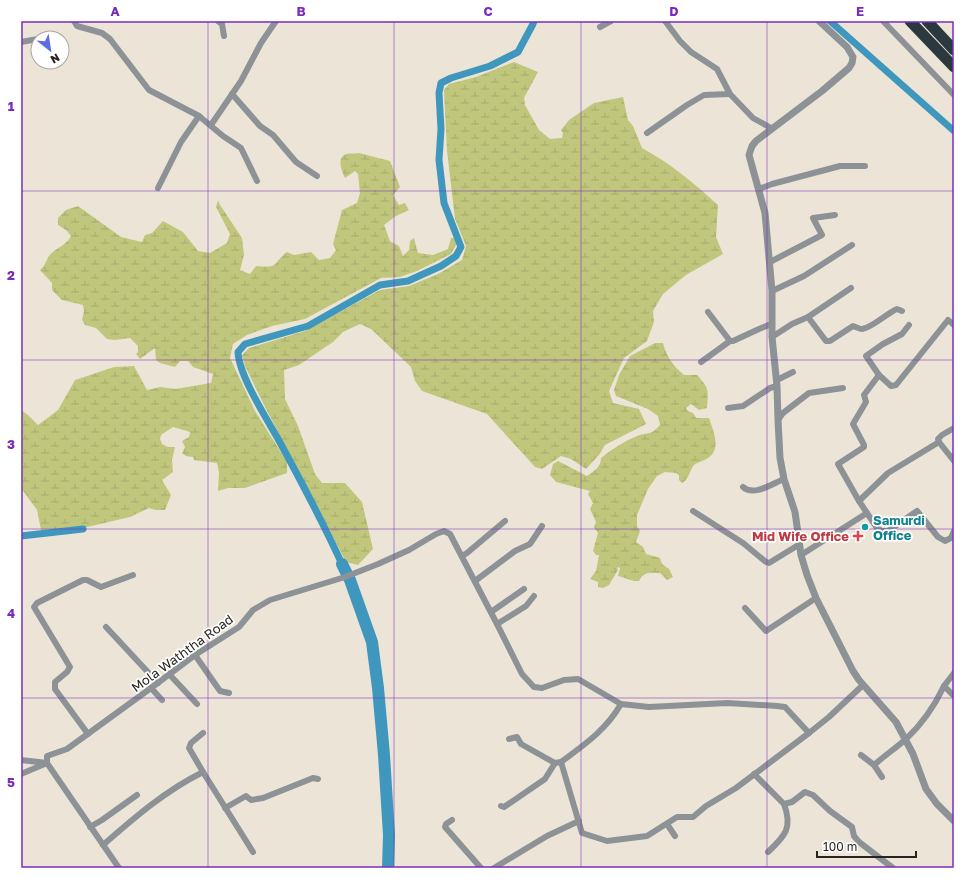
<svg xmlns="http://www.w3.org/2000/svg" width="975" height="889" viewBox="0 0 975 889" font-family="'Golos Text',sans-serif">
	<style>
		.wetland { fill: url(#wetland-marsh) }
		.lines { fill: none; stroke-linecap: round; stroke-linejoin: round }
		.canal { stroke: #4097be; stroke-width: 7 }
		.river { stroke: #4097be; stroke-width: 12 }
		.minor { stroke: #8c9296; stroke-width: 6 }
		.tertiary { stroke: #8c9296; stroke-width: 7 }
		.motorway { stroke: #2b383e; stroke-width: 11 }
		.grid { fill: none; stroke: #7b2cbf; stroke-width: 1; stroke-opacity: 0.55 }
		.culture-dot { fill: #0f9aa8; stroke: #fff; stroke-width: 1.5 }
		.health-dot { fill: #e0444e; stroke: #fff; stroke-width: 1.5 }
		.labels { text-anchor: middle; stroke-width: 3.5; stroke-linejoin: round; paint-order: stroke }
		.culture-label { font-size: 13px; font-weight: bold; fill: #0d838f; stroke: #fff; text-anchor: start }
		.health-label { font-size: 13px; font-weight: bold; fill: #be3a42; stroke: #fff; text-anchor: end }
		.street-label { font-size: 13px; fill: #27241f; stroke: #fff }
		.neatline { fill: none; stroke: #7b2cbf; stroke-width: 1.5 }
		.grid-label { font-size: 13px; text-anchor: middle; font-weight: bold; fill: #7b2cbf }
	</style>
	<defs>
		<pattern id="wetland-marsh" width="20" height="14" patternUnits="userSpaceOnUse"><rect width="20" height="14" fill="#c0c77d"/><path d="M1 5h8M5 5V1M11 12h8M15 12V8" fill="none" stroke="#a5ab6c"/></pattern>
	</defs>
	<rect width="100%" height="100%" fill="#ece5d7"/>
	<g class="wetland">
		<path d="M514,62L538,72L524,98L525,105L539,130L550,139L562,138L563,133L561,130L569,120L594,103L623,97L628,120L633,126L642,148C670,163 695,184 718,205L716,237L723,254L686,275L663,294L653,311L654,322L647,341L624,358L609,391L613,403L639,409L646,424L605,445L599,455L586,469L571,459L561,456L542,469L535,467L487,414L422,391L415,381L411,367L371,329L360,324L343,332L333,342L299,365L284,370L285,399L298,426L315,474L322,483H345L362,502L373,549L358,565L346,562L264,405L245,366L242,355L249,348L305,331L380,290L409,286L438,274L462,260L466,246L455,219L447,151L444,90L449,84L476,77Z"/>
		<path d="M359,153L390,161L400,187L393,195L399,205L405,203L409,210L396,216L384,225L390,241L399,246L403,256L409,250L410,241L414,238L418,253L433,255L448,249L451,238H455L457,243L451,254L417,271L400,277L381,278L305,319L272,326L247,335L233,344L230,358L255,411L287,462V473L245,488H228L218,491L219,473L217,463L194,460L193,457L186,456L182,453L185,447L182,441L189,437L190,432L173,427L161,435L160,439L162,444L168,447H175L172,460L173,472L162,480L171,495L165,510H155L149,508L130,517L87,527L41,530L37,510L21,488V410L28,415L38,425L58,410L75,380L114,367L134,366L147,390L160,387L175,389L211,383L213,374L193,367L188,361H180L175,367L160,363L156,360L155,348L140,359L136,354L138,352V346L130,338L115,340L107,339L96,328L85,325L82,320L84,311L83,305L62,300L52,290V283L40,270C45,266 46,261 49,256C55,248 67,245 71,236L66,230L58,225V218L66,210L78,206L121,237L142,242L145,235L152,233L163,221L183,232L198,251L210,253L227,243L230,234L216,207L218,200L220,205L242,238L244,255L240,270L250,274L256,266C280,268 271,265 287,252L294,255L311,252L319,260L330,258L336,250L333,244L342,210L357,203L360,193L358,174L355,171L345,178C342,172 336,158 346,154C350,153 355,154 359,153Z"/>
		<path d="M655,343H663C666,356 674,367 684,375H697C710,389 708,390 707,408L699,410L691,404L686,408L688,411L693,413L696,418H709C713,430 722,449 708,458C704,461 698,462 694,465C689,471 689,480 682,483L679,480V475L676,473L665,472L657,476L648,489L637,515V526L640,531L636,542L643,547L646,554L660,558L662,564L669,569L673,577L667,580L660,573C649,573 645,571 639,581H634L618,576L620,568L617,567L618,570L609,585L603,588L598,587V582L590,579L596,571L599,555H596L593,551L598,533L594,527L596,522L590,509L593,503L588,494L590,491L556,482L550,475L553,464L558,461L587,476C594,471 601,467 601,458C612,449 625,441 637,436C650,431 649,437 660,425L658,416L648,409L616,396L614,390L619,375L630,356Z"/>
	</g>
	<g class="lines">
		<g class="canal">
			<path d="M830,21L954,131"/>
			<path d="M21,536L83,529"/>
			<path d="M342,564C322,521 300,479 277,437C265,416 239,375 238,352L245,344L308,326L380,285L408,281L441,266L456,256L461,247L444,203L439,160L441,129L439,93L441,83L451,78L490,66L518,52L533,24L534,21"/>
		</g>
		<path class="river" d="M342,564L350,580L372,642L378,688L384,755L389,835L388,868"/>
		<g class="minor">
			<path d="M74,21L77,26L102,33L110,39L149,90L199,116L223,136L241,148L257,181"/>
			<path d="M218,21L222,24L224,36"/>
			<path d="M665,21L680,41L691,52L717,69L730,94L753,118L771,128"/>
			<path d="M883,21L954,95"/>
			<path d="M600,27L611,21"/>
			<path d="M21,42L38,39"/>
			<path d="M232,94L260,126L273,135L296,162L317,176"/>
			<path d="M211,125L241,81L261,43L276,21"/>
			<path d="M647,133L687,105L704,95L730,94"/>
			<path d="M158,188L181,142L199,116"/>
			<path d="M759,189L772,184L840,166H865"/>
			<path d="M770,262L822,235L813,218L835,215"/>
			<path d="M772,291L804,276L852,245"/>
			<path d="M708,312L730,341H733L759,329L771,324"/>
			<path d="M808,317L851,288"/>
			<path d="M954,325L948,320L896,385L891,386L879,375L864,395L866,402L853,424L864,445V447L838,464L859,501L877,528L882,531H888L917,511L938,537L945,541L951,538L954,531"/>
			<path d="M772,337L792,324L808,317L826,341H830L853,326C856,327 860,329 862,329C872,328 887,313 897,309L902,311"/>
			<path d="M701,362L730,341"/>
			<path d="M879,375L866,356L883,344L902,334L909,325"/>
			<path d="M777,380L793,372"/>
			<path d="M728,408L743,406L770,388L777,386"/>
			<path d="M778,420L783,413L809,393L843,388"/>
			<path d="M954,428L942,435L938,439L939,442L954,461"/>
			<path d="M743,487C754,497 773,483 784,479"/>
			<path d="M859,501L888,473L939,442"/>
			<path d="M693,511L743,543L766,562L769,563L800,544"/>
			<path d="M801,555L867,513"/>
			<path d="M462,556L467,553L505,521"/>
			<path d="M475,581L515,551L530,544L542,526"/>
			<path d="M745,608L766,631L816,598"/>
			<path d="M491,612L524,589"/>
			<path d="M497,624L526,606L534,596"/>
			<path d="M106,627L158,683"/>
			<path d="M195,655L220,691L229,693"/>
			<path d="M169,674L197,704"/>
			<path d="M944,686L954,673"/>
			<path d="M151,688L162,700"/>
			<path d="M88,734L55,689V682L67,672L70,667L34,607L37,603L83,580H87L101,587L133,575"/>
			<path d="M509,739L517,737L521,744L555,763L561,762C584,745 606,730 621,704"/>
			<path d="M861,755L874,765L882,777"/>
			<path d="M21,760L47,763"/>
			<path d="M561,762L582,833L607,841L647,836L677,817H693L706,806L736,788L809,733L829,717L863,685"/>
			<path d="M874,765C884,756 896,748 906,739C921,725 935,705 944,686L954,696"/>
			<path d="M203,772L189,748L191,743L203,733"/>
			<path d="M21,774L47,763"/>
			<path d="M754,774L784,804L792,802L805,792L813,795L830,811L852,827L854,836L859,842L893,868"/>
			<path d="M501,806L504,807L545,779L555,763"/>
			<path d="M225,808L246,796L251,800L263,798L313,778L318,779"/>
			<path d="M452,820L446,824L445,827L481,868"/>
			<path d="M667,824L675,836"/>
			<path d="M90,827L102,820L137,795"/>
			<path d="M103,845C135,817 165,791 203,772L253,852"/>
			<path d="M768,852C785,836 793,828 784,804"/>
			<path d="M119,868L47,763V756L67,749L151,688L195,655L239,627L253,610L270,600L345,577L378,564L409,550L436,534L444,531L450,534L497,624L522,674L534,687L542,688L564,680L578,679L621,704L649,707L727,703L777,706L785,707L809,733"/>
			<path d="M494,868L547,836L579,821"/>
		</g>
		<path class="tertiary" d="M819,21L847,47L853,57L852,63L849,68L822,91L756,141L752,146L749,155L765,213L772,291V337L777,386L778,420L780,458L784,479L795,512L801,555L807,575L816,598L853,671L859,680L896,722L913,754L926,789L937,804L954,821"/>
		<g class="motorway">
			<path d="M910,21L954,67"/>
			<path d="M927,21L954,50"/>
		</g>
	</g>
	<path class="grid" d="M208,21V868M394,21V868M581,21V868M767,21V868M21,191H954M21,360H954M21,529H954M21,698H954"/>
	<circle class="culture-dot" cx="865" cy="527" r="4"/>
	<path class="health-dot" d="M856 530h4v4h4v4h-4v4h-4v-4h-4v-4h4z"/>
	<g class="labels">
		<g class="culture-label">
			<text x="873" y="525">Samurdi<tspan x="873" dy="15">Office</tspan></text>
		</g>
		<g class="health-label">
			<text x="849" y="541">Mid Wife Office</text>
		</g>
		<g class="street-label">
			<text transform="translate(182 653) rotate(-36)" y="5">Mola Waththa Road</text>
		</g>
	</g>
	<rect width="975" height="889" fill="none" stroke="#ffffff" stroke-width="44"/>
	<g transform="translate(50 50) rotate(150)"><circle r="19" fill="#ffffff" stroke="#a9a7a5"/>
	<path d="M0-3L7 15L0 10L-7 15Z" fill="#5d6ee5"/>
	<text y="-6" font-size="11" font-weight="bold" text-anchor="middle" fill="#27241f">N</text>
	</g>
	<path d="M817 851v6h99v-6" fill="none" stroke="#27241f" stroke-width="2"/>
	<text x="823" y="851" font-size="12" fill="#27241f" stroke="#ffffff" stroke-width="3" paint-order="stroke">100 m</text>
	<rect x="22" y="22" width="931" height="845" class="neatline"/>
	<g class="grid-label">
		<text x="115" y="16">A</text>
		<text x="301" y="16">B</text>
		<text x="488" y="16">C</text>
		<text x="674" y="16">D</text>
		<text x="860" y="16">E</text>
		<text x="11" y="111">1</text>
		<text x="11" y="280">2</text>
		<text x="11" y="449">3</text>
		<text x="11" y="618">4</text>
		<text x="11" y="787">5</text>
	</g>
</svg>
